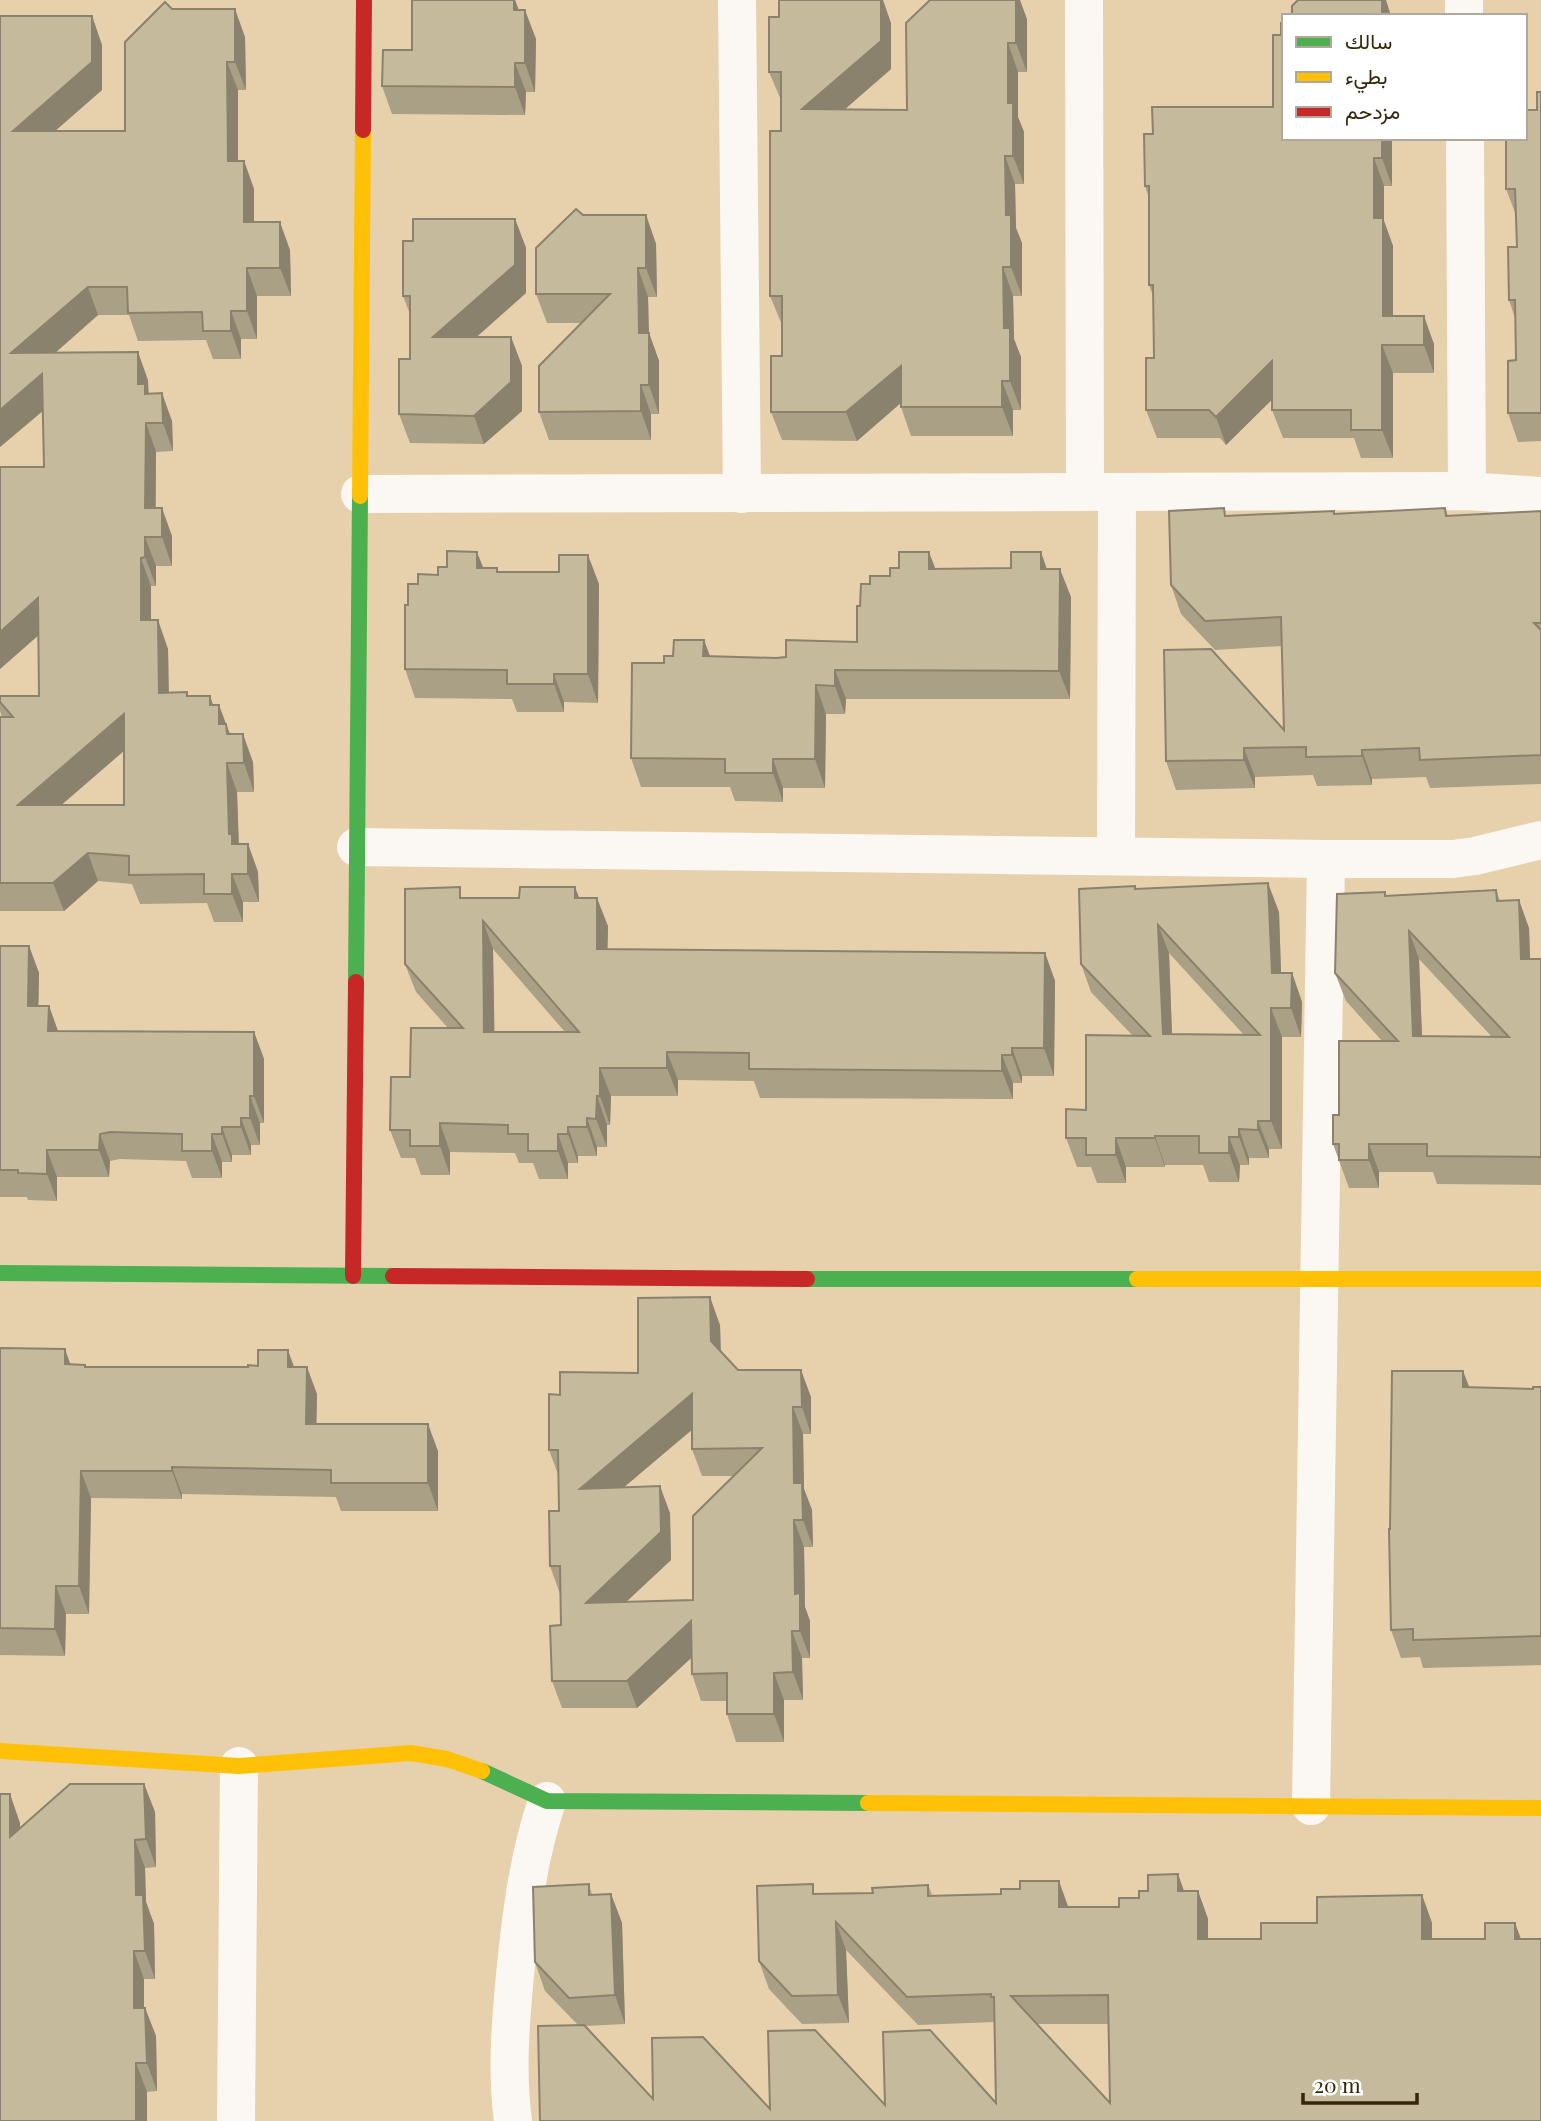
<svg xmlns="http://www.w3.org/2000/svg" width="1541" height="2121" viewBox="0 0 1541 2121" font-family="'Playfair Display',Vazirmatn,serif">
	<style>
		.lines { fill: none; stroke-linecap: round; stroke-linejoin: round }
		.street { stroke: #fbf8f3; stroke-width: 38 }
		.fast { stroke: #4caf50; stroke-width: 16 }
		.slow { stroke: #ffc107; stroke-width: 16 }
		.jam { stroke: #c62828; stroke-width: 16 }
		.wall { fill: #aaa086; fill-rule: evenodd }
		.shaded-wall { fill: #8b826d }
		.building { fill: #c6ba9c; stroke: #8b826d; stroke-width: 2; fill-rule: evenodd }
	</style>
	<rect width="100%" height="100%" fill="#e6d1ac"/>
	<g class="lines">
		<g class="street">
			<path d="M737,0L742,494"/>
			<path d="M1084,0L1085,492"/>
			<path d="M1464,0V16"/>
			<path d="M1465,138L1467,491"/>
			<path d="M360,494L1467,491L1541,496"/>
			<path d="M356,847L1326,859"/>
			<path d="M1116,855L1117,492"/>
			<path d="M1311,1806L1326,859H1453L1475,856L1541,840"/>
			<path d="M236,2121L239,1766"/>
			<path d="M513,2121C506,2070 511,2016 516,1965C522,1908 529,1855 547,1801"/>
		</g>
		<g class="fast">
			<path d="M356,982L360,496"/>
			<path d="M0,1273L393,1276"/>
			<path d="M807,1279H1137"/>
			<path d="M482,1771L547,1801L868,1803"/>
		</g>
		<g class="slow">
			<path d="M360,496L363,130"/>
			<path d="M1137,1279H1541"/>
			<path d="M0,1751L239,1766L411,1753L447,1759L482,1771"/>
			<path d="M868,1803L1541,1808"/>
		</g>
		<g class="jam">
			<path d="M363,130L364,0"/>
			<path d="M353,1276L356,982"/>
			<path d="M393,1276L807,1279"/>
		</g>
	</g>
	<g class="wall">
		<path d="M412,0H515L519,10L536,39L535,92H526L525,115L392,114L382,86L412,50Z"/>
		<path d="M172,9L245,37L246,90H238V161H244L254,189V222L290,250L291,296H257V339H241V359H213L206,340L138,341L129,315H98L55,353L148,380L149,394L172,421L173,451L156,452V508L172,536V566H156V586H151V620L168,649L169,693L189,696H210L213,705L230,734L253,762L254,792H237L239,844H248L258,872L259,902H243V922H214L207,903L140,904L132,884L98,881L64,911H0V717H2L0,711V696H39L38,635L0,669L44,467L43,411L0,447V16H92L102,45V90L55,131H125ZM124,751V805H61Z"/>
		<path d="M1027,19V72H1018V117L1024,132V184H1015L1016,228L1022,243V296H1013L1014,339L1021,357V410H1013V436H911L901,407V403L857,441L782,440L771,412L782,356V325L770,296L781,131V100L769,72L891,23V69L845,109L907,110Z"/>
		<path d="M1541,92V441L1518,442L1508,413L1516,360L1515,318L1509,300L1517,247L1516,215L1506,189L1525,138L1537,110Z"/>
		<path d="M1392,138V186H1384V221L1393,246V316L1434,344V373H1393V458H1361L1354,438H1283L1272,410V399L1226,445L1220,438H1157L1146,410L1154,358L1153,296L1149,285V198L1145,186Z"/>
		<path d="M646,215L656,244L657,297H648L649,333L659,361V414H651V440H549L539,412L582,323H547L536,294Z"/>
		<path d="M515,219L526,248V293L476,337H511L522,366V411L484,444L410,443L399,414L410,359V314L403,296L413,241Z"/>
		<path d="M1445,508L1448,516L1541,511V784L1430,788L1426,777L1372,779V785L1317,786L1313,775L1255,777V788L1176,790L1166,761L1284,730L1282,646L1215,650L1181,614L1171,585L1227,516L1334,511L1335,514Z"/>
		<path d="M483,568L498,572L599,584L598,703L564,702V712H517L512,699L415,698L405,669L408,605L418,584Z"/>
		<path d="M935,569H1046L1071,597L1070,699H846L845,714H826L825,788H783V802L735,801L730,787H641L631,758L664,663L673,656L704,640L710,656L776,658L786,657L857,642L860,606L890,576Z"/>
		<path d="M1136,889L1279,912L1281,973H1292L1302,1002L1301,1037H1282V1149H1269V1158H1249V1165H1240L1239,1182H1209L1203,1165H1165V1167H1126V1183H1097L1091,1167H1077L1066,1138L1086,1110L1133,1036L1091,992L1081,964ZM1169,953L1244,1035L1172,1034Z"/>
		<path d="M1496,890L1500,901L1529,928L1530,959H1541V1185L1437,1184L1433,1172H1379V1188H1349L1333,1144L1339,1115L1382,1041L1346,1001L1335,973L1385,892L1387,896ZM1419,959L1492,1037L1422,1036Z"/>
		<path d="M464,898H579L608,926L607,949L1045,953L1055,981L1054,1076H1022V1083H1013V1099L760,1098L754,1081L678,1080V1096H611L610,1125H607V1147H597V1156H578V1163H568V1179H539L533,1163H519L515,1153L450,1152V1175H421L415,1158H401L390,1130L410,1077L448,1028L416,992L405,964ZM493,949L565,1032H494Z"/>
		<path d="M0,946H29L39,973L38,1006H49L58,1031L254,1032L264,1059V1123H260V1145H251V1155H232V1162H222V1178H192L186,1161L120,1159L110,1161L109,1177H57V1201L28,1200L27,1197H0Z"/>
		<path d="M720,1325L721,1352L738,1370L811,1397V1434H803L804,1489L812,1510L813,1547H804L805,1607L810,1621V1658H802L803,1700H784V1742H736L727,1714V1701H701L692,1674L691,1657L637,1708H562L552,1681L561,1625L560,1594L550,1566L559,1511V1477L549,1450L560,1395L638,1373ZM692,1430V1449L702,1476H734L693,1600L626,1602L671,1560L670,1513L624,1487Z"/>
		<path d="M0,1348L86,1367H294L317,1394L316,1424L438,1451V1511H341L336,1497L182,1494V1499L91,1498L89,1614H66L65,1656L0,1655Z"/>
		<path d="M1469,1387L1533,1389L1541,1387V1665L1423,1668L1420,1657L1401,1658L1391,1630L1390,1529Z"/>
		<path d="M144,1784L155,1812L156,1867L145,1868L146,1902L154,1924L155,1979H144V2008H145L156,2036L157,2091L147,2092V2121H0L20,1823V1828Z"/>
		<path d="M589,1884L592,1895L611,1894L622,1923L625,2024L586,2026L653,2099L770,2109L885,2105L996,2103L994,2022L918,2025L846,1950L849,2023L802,2024L769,1989L759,1961L816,1894L873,1893L928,1885L932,1895L1069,1907H1119L1139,1898L1184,1891H1198L1208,1919V1939H1261L1317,1923L1422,1895L1432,1923V1939H1485L1515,1923L1521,1939L1541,2121H540L578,2025L545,1991L535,1962ZM1037,2024H1108L1110,2103Z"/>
	</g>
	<g class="shaded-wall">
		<path d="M514,0H515L524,25L514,10Z"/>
		<path d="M881,0H883L891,23V69L813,137L802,109Z"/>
		<path d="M1016,0H1020L1027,19V72L1016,43Z"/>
		<path d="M1382,0H1386L1391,16H1382Z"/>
		<path d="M235,9L245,37L246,90L235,62Z"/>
		<path d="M525,10L536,39L535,92L525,63Z"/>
		<path d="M92,16L102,45V90L23,159L13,131Z"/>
		<path d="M1008,43L1018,72V117L1024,132V184L1013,156L1008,103Z"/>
		<path d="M227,62L238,90V189L228,161Z"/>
		<path d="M515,63L526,92L525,115L515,87Z"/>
		<path d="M1382,138H1392V186L1382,158Z"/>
		<path d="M1005,156L1015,184L1016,228L1022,243V296L1011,267L1006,215Z"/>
		<path d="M1374,158L1384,186V221L1393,246V344L1383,316L1374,218Z"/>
		<path d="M244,161L254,189V251L244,222Z"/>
		<path d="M646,215L656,244L657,297L646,268Z"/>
		<path d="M515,219L526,248V293L444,366L433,337Z"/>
		<path d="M280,222L290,250L291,296L280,268Z"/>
		<path d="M1003,267L1013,296L1014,339L1021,357V410L1010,381L1004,328Z"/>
		<path d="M247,268L257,296V339L247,311Z"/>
		<path d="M638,268L648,297L649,340V333L659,361V414L649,385L639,333Z"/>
		<path d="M88,287L98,315L22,382L11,353Z"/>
		<path d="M231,311L241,339V359L231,331Z"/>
		<path d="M1424,316L1434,344V373L1424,345Z"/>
		<path d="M511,337L522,366V411L484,444L474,416Z"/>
		<path d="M1382,345L1393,373V458L1382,430Z"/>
		<path d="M138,352L148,380V391L156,412L138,384Z"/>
		<path d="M1272,361L1283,389L1226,445L1216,417Z"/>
		<path d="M901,366L911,394L857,441L846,412Z"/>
		<path d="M42,374L53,402L0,447V410Z"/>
		<path d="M1002,381L1013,410V436L1002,407Z"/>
		<path d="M641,385L651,414V440L641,411Z"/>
		<path d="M162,393L172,421L173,451L163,423Z"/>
		<path d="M146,423L156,452L155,536L145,508Z"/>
		<path d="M162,508L172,536V566L162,537Z"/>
		<path d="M145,537L156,566V586L145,557Z"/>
		<path d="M477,552L488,580L477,568Z"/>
		<path d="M929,552L940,581L929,569Z"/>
		<path d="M1041,552L1051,581L1041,569Z"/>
		<path d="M588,555L599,584L598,703L588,674Z"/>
		<path d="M141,558L151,586V649L141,620Z"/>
		<path d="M1060,569L1071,597L1070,699L1059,671Z"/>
		<path d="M38,598L48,627L0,669V632Z"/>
		<path d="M158,620L168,649L169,721L159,693Z"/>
		<path d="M704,640L714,668L703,656Z"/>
		<path d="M835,670L846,699L845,714L835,686Z"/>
		<path d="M554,674L564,702V712L554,684Z"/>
		<path d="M816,685L826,714L825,788L815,759Z"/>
		<path d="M210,696L219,723V705L237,753H230L210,705Z"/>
		<path d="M124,714L134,742L28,834L18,805Z"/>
		<path d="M243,734L253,762L254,792L244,763Z"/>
		<path d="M1244,748L1255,777V788L1244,760Z"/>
		<path d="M1362,750L1372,779V785L1362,756Z"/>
		<path d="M773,759L783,788V802L773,773Z"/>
		<path d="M227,763L237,792L239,854L242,872L229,834Z"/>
		<path d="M248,844L258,872L259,902L248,874Z"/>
		<path d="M88,853L98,881L64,911L53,883Z"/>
		<path d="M232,874L243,902V922L232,894Z"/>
		<path d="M1268,883L1279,912L1282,1002L1272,973Z"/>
		<path d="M575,887L586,915L575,898Z"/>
		<path d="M597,898L608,926L607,978L597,949Z"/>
		<path d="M1519,900L1529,928L1531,987L1521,959Z"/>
		<path d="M483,921L493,949L495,1061L484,1032Z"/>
		<path d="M1158,925L1169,953L1173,1062L1163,1034Z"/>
		<path d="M1409,931L1419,959L1423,1064L1413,1036Z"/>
		<path d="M29,946L39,973L38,1034L28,1006Z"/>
		<path d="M1045,953L1055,981L1054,1076L1044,1048Z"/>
		<path d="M1292,973L1302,1002L1301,1037L1291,1008Z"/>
		<path d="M49,1006L59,1034L48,1031Z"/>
		<path d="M1271,1008L1282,1037V1149L1271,1121Z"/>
		<path d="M254,1032L264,1059V1123L254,1096Z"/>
		<path d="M1012,1048L1022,1076V1083L1012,1055Z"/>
		<path d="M667,1052L678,1080V1096L667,1068Z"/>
		<path d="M1002,1055L1013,1083V1099L1002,1071Z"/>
		<path d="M600,1068L611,1096L610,1125L600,1096Z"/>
		<path d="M250,1096L260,1123V1145L250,1118Z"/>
		<path d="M597,1096L607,1125V1147L596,1119Z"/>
		<path d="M241,1118L251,1145V1155L241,1127Z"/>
		<path d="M587,1118L597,1147V1156L587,1127Z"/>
		<path d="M1258,1121L1269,1149V1158L1258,1130Z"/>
		<path d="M440,1123L450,1152V1175L440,1146Z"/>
		<path d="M222,1127L232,1155V1162L222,1134Z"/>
		<path d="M568,1127L578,1156V1163L568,1134Z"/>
		<path d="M1239,1129L1249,1158V1165L1239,1137Z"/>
		<path d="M100,1134L110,1161L109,1177L99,1150Z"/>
		<path d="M212,1134L222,1162V1178L212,1151Z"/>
		<path d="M558,1134L568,1163V1179L558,1151Z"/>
		<path d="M1155,1136L1165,1165V1167L1155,1138Z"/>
		<path d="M1229,1137L1240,1165L1239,1182L1229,1153Z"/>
		<path d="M1116,1138L1126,1167V1183L1116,1155Z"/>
		<path d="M1369,1144L1379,1172V1188L1369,1160Z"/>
		<path d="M47,1150L57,1177V1201L47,1174Z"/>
		<path d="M710,1297L720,1325L721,1369L711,1341Z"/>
		<path d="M65,1349L75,1377L65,1364Z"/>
		<path d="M288,1350L298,1378L288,1367Z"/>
		<path d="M307,1367L317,1394L316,1451L306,1424Z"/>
		<path d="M801,1370L811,1397V1434L802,1407Z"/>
		<path d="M1463,1371L1474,1399L1463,1387Z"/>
		<path d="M692,1394L702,1421L590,1516L580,1489Z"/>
		<path d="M793,1407L803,1434L804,1489L812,1510L813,1547L803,1520L794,1483Z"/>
		<path d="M428,1424L438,1451V1511L428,1483Z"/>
		<path d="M172,1467L182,1494V1499L172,1471Z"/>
		<path d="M81,1471L91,1498L89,1614L79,1586Z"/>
		<path d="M660,1486L670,1513L671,1560L596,1630L586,1603Z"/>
		<path d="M794,1520L804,1547L805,1607L810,1621V1658L800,1631L795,1594Z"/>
		<path d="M56,1586L66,1614L65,1656L55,1629Z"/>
		<path d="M691,1621L701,1649L637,1708L627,1681Z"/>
		<path d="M792,1631L802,1658L803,1700L793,1672Z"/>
		<path d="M774,1673L784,1700V1742L774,1714Z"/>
		<path d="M144,1784L155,1812L156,1867L146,1839Z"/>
		<path d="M10,1794L20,1823V1865L10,1837Z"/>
		<path d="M135,1840L145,1868L146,1902L154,1924L155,1979L145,1951L136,1895Z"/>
		<path d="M1178,1874L1188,1902L1178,1891Z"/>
		<path d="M1059,1881L1069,1909L1059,1907Z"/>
		<path d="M1198,1891L1208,1919V1967L1198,1939Z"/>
		<path d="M611,1894L622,1923L625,2024L615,1995Z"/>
		<path d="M1422,1895L1432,1923V1968L1422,1939Z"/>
		<path d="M836,1922L846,1950L849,2023L838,1995Z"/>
		<path d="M1515,1923L1525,1951L1515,1939Z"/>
		<path d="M134,1951L144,1979V2036L134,2008Z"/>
		<path d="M145,2008L156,2036L157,2091L147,2063Z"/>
		<path d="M136,2063L147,2092V2121H136Z"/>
	</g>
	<g class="building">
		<path d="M412,0H514V10H525V63H515V87L382,86L383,50H412Z"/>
		<path d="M779,0H881V41L802,109L907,110L906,23L930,0H1016V43H1008V103H1013V156H1005L1006,215H1011V267H1003L1004,328H1010V381H1002V407H901V366L846,412H771V356H782V296H770V131H781V72H769V17H779Z"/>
		<path d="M1298,0H1382V16H1292V6Z"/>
		<path d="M165,2L172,9H235V62H227L228,161H244V222H280V268H247V311H231V331H203L202,312L128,313L127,287H88L11,353L138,352V384H145V394L162,393L163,423H146L145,508H162V537H145V557L141,558V620H158L159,693L187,692V696H210V705H219V724H226L227,734H243L244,763H227L229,834H232V844H248V874H232V894H204V874L129,875V856L88,853L53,883H0V717H13L0,702V696H39L38,598L0,632V467H44L42,374L0,410V16H92V62L13,131H125V42ZM124,714V805H18Z"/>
		<path d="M1281,23H1284V138H1382V158H1374V218H1383V316H1424V345H1382V430H1351V410H1272V361L1216,417L1209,410H1146V358H1154L1153,285H1149V186H1145L1144,134H1153L1152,107H1273V35H1281Z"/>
		<path d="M1537,92H1541V413H1508V361L1516,360L1515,300H1509L1508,247H1517L1515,189H1506V138H1525V110H1537Z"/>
		<path d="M576,209L583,215H646V268H638L639,333H649V385H641V411L539,412V366L610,294H536V248Z"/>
		<path d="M413,219H515V265L433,337H511V382L474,416L399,414V359H410V296H403V241H413Z"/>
		<path d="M1224,508L1225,516L1334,511V514L1445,508L1446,516L1541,511V623H1534L1541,630V755L1420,760L1419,748L1362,750V756L1306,757V747L1244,748V760L1166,761L1164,650L1211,649L1284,730L1281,617L1205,621L1171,585L1169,511Z"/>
		<path d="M447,551L477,552V568H497V572H559V555H588V674H554V684H507V670L405,669V605H408V584H418V574L438,575V567H447Z"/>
		<path d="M899,552H929V569L1011,568V552H1041V569H1060L1059,671L835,670V686L816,685L815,759H773V773H725V759L631,758L632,663H664V656H673L674,640H704L703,656L776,658L786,657V640L857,642V606H860L861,584H870V576H890V568H899Z"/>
		<path d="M1268,883L1272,973H1292L1291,1008H1271V1121H1258V1130L1239,1129V1137H1229V1153H1199V1136H1155V1138H1116V1155H1086V1138H1066V1109L1086,1110V1035L1150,1036L1081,964L1079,889L1135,886V889ZM1158,925L1260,1035L1163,1034Z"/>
		<path d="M460,887V898H519L520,887H575V898H597V949L1045,953L1044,1048H1012V1055H1002V1071L749,1069V1053L667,1052V1068H600V1096H597L596,1119L587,1118V1127H568V1134H558V1151H528V1134H508V1125L440,1123V1146H410V1130H390L391,1077H410L411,1028H463L405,964V889ZM483,921L579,1032H484Z"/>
		<path d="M1496,890L1497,901L1519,900L1521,959H1541V1157L1427,1156V1144H1369V1160H1339V1144H1333V1115H1339V1041H1398L1335,973L1337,894L1385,892V896ZM1409,931L1509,1037L1413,1036Z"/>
		<path d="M0,946H29L28,1006H49L48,1031L254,1032V1096H250V1118H241V1127H222V1134H212V1151H182V1134L110,1132L100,1134L99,1150H47V1174L18,1173V1170H0Z"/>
		<path d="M710,1297L711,1341L738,1370H801L802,1407H793L794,1483H802L803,1520H794L795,1594L800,1593V1631H792L793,1672L774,1673V1714H727V1673L692,1674L691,1621L627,1681H552L550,1626L561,1625L560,1566H550L549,1511H559L558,1450H549V1394L560,1395V1372L638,1373V1298ZM692,1394V1449L762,1448L693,1516V1600L586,1603L661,1532L660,1486L580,1489Z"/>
		<path d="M0,1348L65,1349V1364L85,1365V1367H248V1365L258,1366V1350H288V1367H307L306,1424H428V1483H331V1470L172,1467V1471H81L79,1586H56L55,1629L0,1628Z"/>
		<path d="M1392,1371H1463V1387L1533,1389V1387H1541V1636L1413,1640V1629L1391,1630L1389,1529H1390Z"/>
		<path d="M70,1784H144L146,1839L135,1840L136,1895H143L145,1951H134V2008H145L147,2063H136V2121H0V1794H10V1837Z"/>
		<path d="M1178,1874V1891H1198V1939H1261V1923H1317V1897L1422,1895V1939H1485V1923H1515V1939H1541V2121H540L538,2026L584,2025L653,2099L652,2038L703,2037L770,2109L768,2031L815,2030L885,2105L883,2032L930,2030L996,2103L994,1997H991V1994L907,1997L836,1922L838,1995L792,1996L759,1961L757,1886L813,1884V1894L873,1893L872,1888L928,1885V1896L1001,1894V1889H1020V1881H1059V1907H1119V1898H1139V1891H1148V1875ZM1108,1995L1110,2103L1011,1996Z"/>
		<path d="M589,1884V1895L611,1894L615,1995L569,1998L535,1962L533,1887Z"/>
	</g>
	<rect x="1282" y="14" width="245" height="126" fill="#ffffff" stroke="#aea89d" stroke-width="2"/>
	<rect x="1296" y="37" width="35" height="10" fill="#4caf50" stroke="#aea89d" stroke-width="2"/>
	<text x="1345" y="49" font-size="21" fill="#352609">سالك</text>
	<rect x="1296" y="72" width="35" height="10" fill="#ffc107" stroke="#aea89d" stroke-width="2"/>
	<text x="1345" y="84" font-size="21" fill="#352609">بطيء</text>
	<rect x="1296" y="107" width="35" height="10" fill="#c62828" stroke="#aea89d" stroke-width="2"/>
	<text x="1345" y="119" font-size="21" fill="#352609">مزدحم</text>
	<path d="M1303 2093v10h114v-10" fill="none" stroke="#352609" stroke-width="3.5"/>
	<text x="1314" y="2093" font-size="21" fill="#352609" stroke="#ffffff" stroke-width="5" paint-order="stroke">20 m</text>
</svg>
